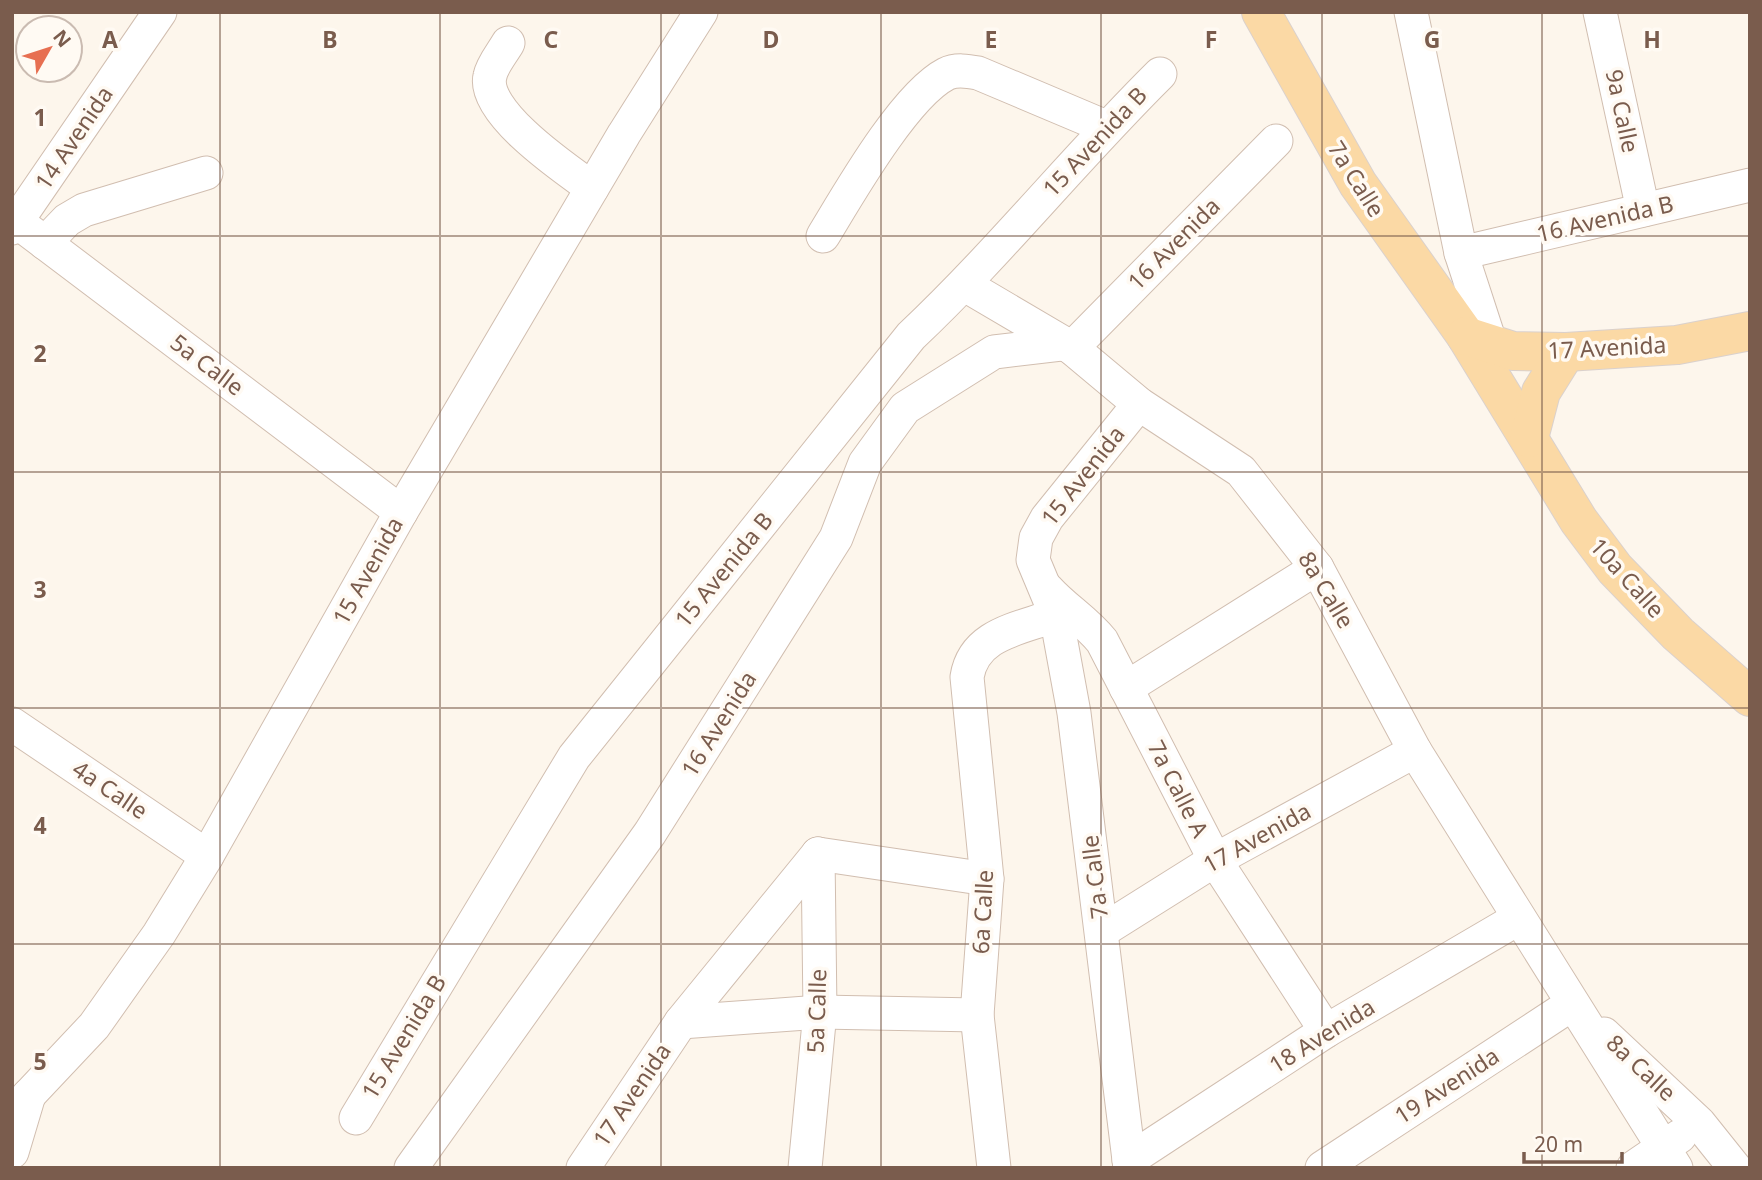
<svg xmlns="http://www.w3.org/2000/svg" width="1762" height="1180" viewBox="0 0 1762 1180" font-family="'Noto Sans',sans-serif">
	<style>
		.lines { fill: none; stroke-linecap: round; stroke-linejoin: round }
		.minor-casing { stroke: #d1beb0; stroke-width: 35 }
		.major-casing { stroke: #dad1cd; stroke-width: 40 }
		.minor { stroke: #fff; stroke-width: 33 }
		.major { stroke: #fbd9a5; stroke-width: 38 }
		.grid { fill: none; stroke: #7a5c4d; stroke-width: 2; stroke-opacity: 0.55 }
		.labels { text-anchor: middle; stroke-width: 7; stroke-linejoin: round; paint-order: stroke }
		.street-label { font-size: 23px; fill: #7a5c4d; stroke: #fffaf3 }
		.grid-label { font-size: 23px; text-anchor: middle; font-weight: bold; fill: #7a5c4d; stroke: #fffaf3; stroke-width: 7; stroke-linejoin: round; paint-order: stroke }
	</style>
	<rect width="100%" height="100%" fill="#fdf6ec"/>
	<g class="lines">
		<g class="minor-casing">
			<g id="minor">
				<path d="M1411,12L1461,253L1491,345"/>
				<path d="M1600,12L1643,210"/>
				<path d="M508,43C503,52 492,65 490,76C481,112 567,170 592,188"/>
				<path d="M12,218L401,512"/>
				<path d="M12,228L160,12"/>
				<path d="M823,236C848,195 904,96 946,74C956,69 968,71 978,73L1106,127"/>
				<path d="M45,243L67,220L84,210L206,173"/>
				<path d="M1461,253L1750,185"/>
				<path d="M965,285L1072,348L1139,404L1241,471L1317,568L1415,751L1676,1168"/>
				<path d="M1072,348L1276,141"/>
				<path d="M1047,589C1065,609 1085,620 1102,641L1215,860L1326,1031"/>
				<path d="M1126,688L1317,568"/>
				<path d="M12,724L207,856"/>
				<path d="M818,854L987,879"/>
				<path d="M1102,931L1215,860L1415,751"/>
				<path d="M681,1022L820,1012L977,1015"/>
				<path d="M1604,1034L1699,1123L1735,1168"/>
				<path d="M12,1113L94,1026L159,934L207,856L401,512L624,134L701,12"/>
				<path d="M356,1118L574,757L911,336C999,253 1074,159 1160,74"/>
				<path d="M12,1152L29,1095"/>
				<path d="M1129,1160L1326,1031L1519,918"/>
				<path d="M411,1168L650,833L836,538L865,463L905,408L994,352L1061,344"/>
				<path d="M583,1168L681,1022L818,854"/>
				<path d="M805,1168L820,1012L818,854"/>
				<path d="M994,1168L977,1015L987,879L967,677C974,633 1020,629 1056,615"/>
				<path d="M1130,1168L1074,713L1056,615L1033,560L1036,538L1047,518L1139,404"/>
				<path d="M1322,1168L1572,1004"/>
				<path d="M1633,1168L1680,1136"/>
			</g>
		</g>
		<g class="major-casing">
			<g id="major">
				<path d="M1261,12L1358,184L1466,336L1579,521L1615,569L1678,634L1750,697"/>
				<path d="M1466,336L1513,351L1566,352L1677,345L1750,331"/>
				<path d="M1529,438L1541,392L1566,352"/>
			</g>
		</g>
		<use href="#minor" class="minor"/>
		<use href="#major" class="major"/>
	</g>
	<path class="grid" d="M220,12V1168M440,12V1168M661,12V1168M881,12V1168M1101,12V1168M1322,12V1168M1542,12V1168M12,236H1750M12,472H1750M12,708H1750M12,944H1750"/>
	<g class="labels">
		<g class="street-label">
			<text transform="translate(1622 111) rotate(78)" y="8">9a Calle</text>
			<text transform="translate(74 138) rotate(-56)" y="8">14 Avenida</text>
			<text transform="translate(1095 142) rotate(-47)" y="8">15 Avenida B</text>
			<text transform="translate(1356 179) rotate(58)" y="8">7a Calle</text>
			<text transform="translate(1605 219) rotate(-13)" y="8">16 Avenida B</text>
			<text transform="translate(1174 244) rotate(-45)" y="8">16 Avenida</text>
			<text transform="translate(1607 348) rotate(-3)" y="8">17 Avenida</text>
			<text transform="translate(207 365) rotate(37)" y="8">5a Calle</text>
			<text transform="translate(1083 476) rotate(-52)" y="8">15 Avenida</text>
			<text transform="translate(724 570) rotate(-51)" y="8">15 Avenida B</text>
			<text transform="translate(368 571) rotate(-61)" y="8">15 Avenida</text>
			<text transform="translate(1627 578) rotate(48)" y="8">10a Calle</text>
			<text transform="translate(1326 590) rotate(59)" y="8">8a Calle</text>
			<text transform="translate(719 724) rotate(-58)" y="8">16 Avenida</text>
			<text transform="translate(1178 789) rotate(63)" y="8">7a Calle A</text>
			<text transform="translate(110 790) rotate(34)" y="8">4a Calle</text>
			<text transform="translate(1257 838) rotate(-29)" y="8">17 Avenida</text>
			<text transform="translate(1095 877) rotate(-97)" y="8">7a Calle</text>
			<text transform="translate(983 912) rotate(-87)" y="8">6a Calle</text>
			<text transform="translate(817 1011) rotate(-88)" y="8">5a Calle</text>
			<text transform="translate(1322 1036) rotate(-32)" y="8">18 Avenida</text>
			<text transform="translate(404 1037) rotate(-59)" y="8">15 Avenida B</text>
			<text transform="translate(1641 1068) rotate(43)" y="8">8a Calle</text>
			<text transform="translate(1447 1086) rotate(-33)" y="8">19 Avenida</text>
			<text transform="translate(632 1095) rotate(-56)" y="8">17 Avenida</text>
		</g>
	</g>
	<g class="grid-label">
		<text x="110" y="48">A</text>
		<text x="330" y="48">B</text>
		<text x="551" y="48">C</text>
		<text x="771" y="48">D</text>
		<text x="991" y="48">E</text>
		<text x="1211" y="48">F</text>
		<text x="1432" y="48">G</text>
		<text x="1652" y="48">H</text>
		<text x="40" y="126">1</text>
		<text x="40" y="362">2</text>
		<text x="40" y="598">3</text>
		<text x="40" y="834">4</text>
		<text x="40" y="1070">5</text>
	</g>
	<rect width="1762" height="1180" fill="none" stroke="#7a5c4d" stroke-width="28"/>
	<g transform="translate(49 49) rotate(51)"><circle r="33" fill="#fffaf3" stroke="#cabbb1" stroke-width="2"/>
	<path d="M0-5L12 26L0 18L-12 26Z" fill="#e76f51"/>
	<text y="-10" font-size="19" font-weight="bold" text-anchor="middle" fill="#7a5c4d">N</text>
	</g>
	<path d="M1524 1152v10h98v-10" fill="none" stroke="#7a5c4d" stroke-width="3.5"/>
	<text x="1534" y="1152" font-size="21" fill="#7a5c4d" stroke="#fffaf3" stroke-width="5" paint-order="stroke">20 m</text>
</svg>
